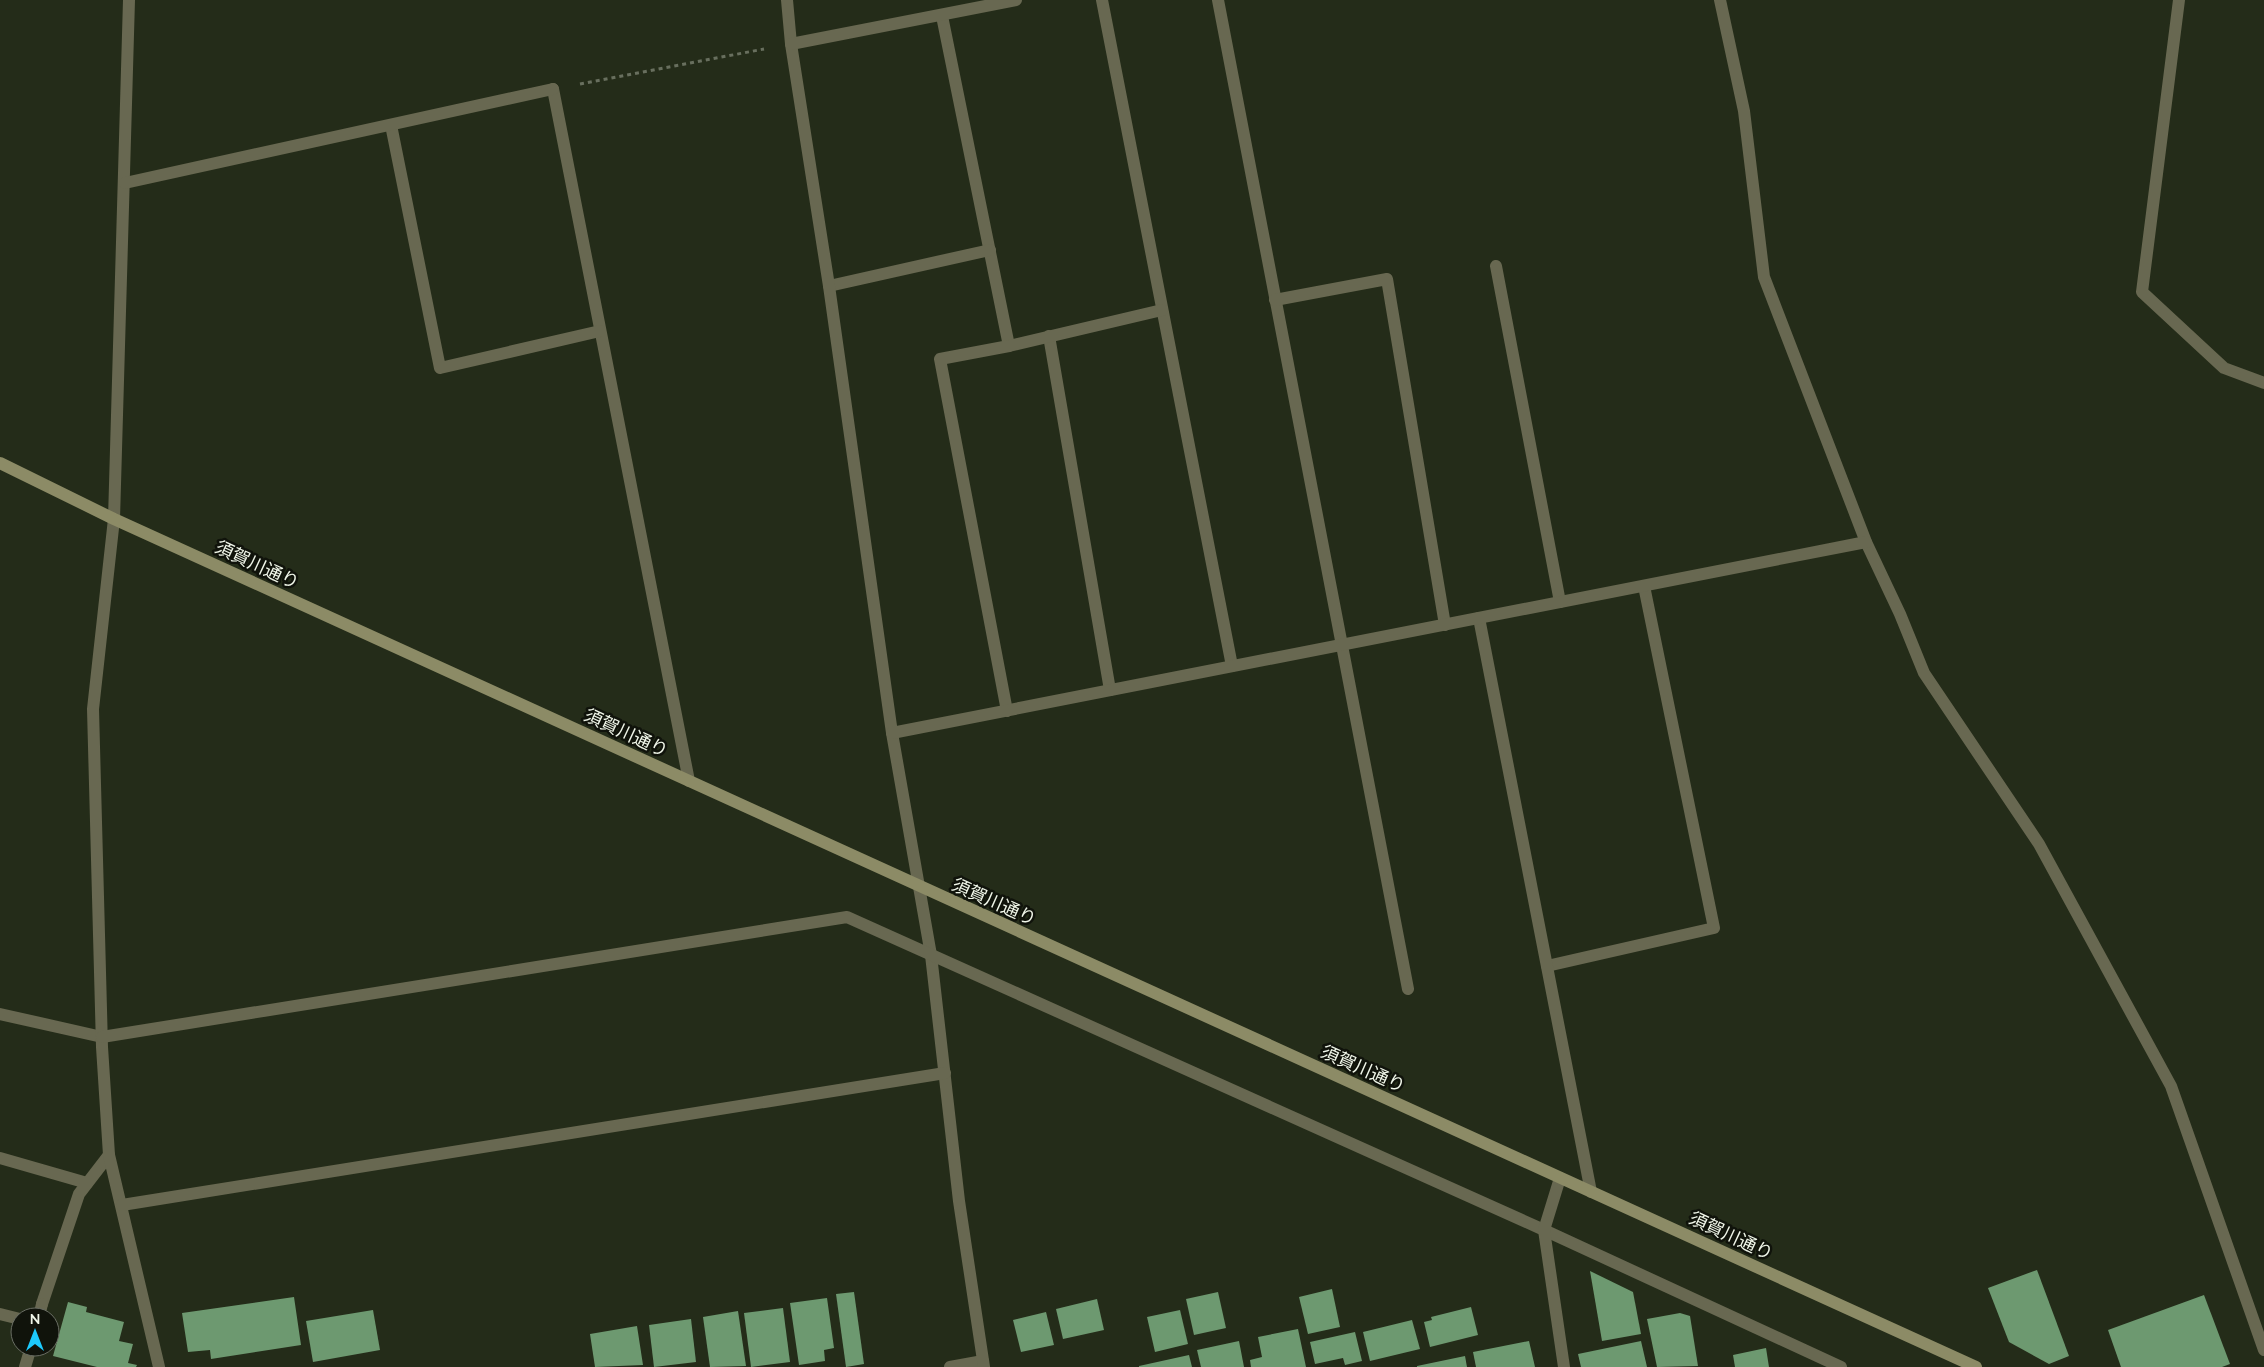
<svg xmlns="http://www.w3.org/2000/svg" width="2264" height="1367" viewBox="0 0 2264 1367" font-family="Mulish,'Noto Sans JP',sans-serif">
	<style>
		.building { fill: #6d9970 }
		.lines { fill: none; stroke-linecap: round; stroke-linejoin: round }
		.path { stroke: #686f5e; stroke-width: 3; stroke-dasharray: 4 4; stroke-linecap: butt }
		.lane { stroke: #686851; stroke-width: 12 }
		.street { stroke: #686851; stroke-width: 12 }
		.secondary { stroke: #8c8b66; stroke-width: 12 }
		.labels { text-anchor: middle; stroke-width: 5; stroke-linejoin: round; paint-order: stroke }
		.street-label { font-size: 18px; fill: #f0f6e9; stroke: #10130b }
	</style>
	<rect width="100%" height="100%" fill="#242c19"/>
	<g class="building">
		<path d="M2037,1270L2069,1356L2049,1364L2009,1342L1988,1288Z"/>
		<path d="M1590,1271L1633,1292L1641,1334L1602,1341Z"/>
		<path d="M1332,1289L1340,1327L1308,1334L1299,1297Z"/>
		<path d="M854,1292L864,1364L846,1367L836,1294Z"/>
		<path d="M1218,1292L1226,1328L1194,1335L1186,1299Z"/>
		<path d="M2204,1295L2230,1364L2222,1367H2121L2108,1330Z"/>
		<path d="M294,1297L301,1345L211,1359L210,1350L188,1352L182,1313Z"/>
		<path d="M827,1298L834,1348L824,1350L825,1361L799,1365L790,1303Z"/>
		<path d="M1097,1299L1104,1330L1063,1339L1056,1309Z"/>
		<path d="M68,1302L87,1307L86,1312L124,1322L119,1341L133,1344L128,1363L137,1365L136,1367H97L53,1356Z"/>
		<path d="M1471,1307L1478,1335L1430,1347L1424,1322L1432,1320L1431,1317Z"/>
		<path d="M783,1308L790,1362L751,1367L744,1313Z"/>
		<path d="M373,1310L380,1350L313,1362L306,1321Z"/>
		<path d="M1180,1310L1188,1344L1155,1352L1147,1317Z"/>
		<path d="M738,1311L746,1366L710,1367L703,1317Z"/>
		<path d="M1046,1312L1054,1345L1021,1352L1013,1320Z"/>
		<path d="M1680,1313L1690,1316L1698,1366L1657,1367L1647,1319Z"/>
		<path d="M691,1319L696,1362L654,1367L649,1325Z"/>
		<path d="M1412,1320L1420,1349L1370,1361L1363,1332Z"/>
		<path d="M637,1326L643,1365L595,1367L590,1334Z"/>
		<path d="M1298,1329L1306,1367H1251L1250,1360L1262,1357L1258,1337Z"/>
		<path d="M1355,1332L1362,1361L1345,1365L1343,1358L1315,1364L1310,1342Z"/>
		<path d="M1239,1341L1244,1367H1201L1197,1350Z"/>
		<path d="M1529,1341L1535,1367H1476L1473,1352Z"/>
		<path d="M1641,1341L1647,1367H1581L1578,1354Z"/>
		<path d="M1766,1348L1769,1367H1735L1733,1355Z"/>
		<path d="M1189,1355L1192,1367H1139V1366Z"/>
		<path d="M1465,1356L1467,1367H1417V1366Z"/>
	</g>
	<g class="lines">
		<path class="path" d="M580,84L764,49"/>
		<g class="lane">
			<path d="M1102,0L1232,666"/>
			<path d="M1218,0L1408,989"/>
			<path d="M942,16L1009,346"/>
			<path d="M553,89L689,781"/>
			<path d="M391,125L440,368L600,331"/>
			<path d="M1496,266L1560,602"/>
			<path d="M829,286L990,250"/>
			<path d="M1275,300L1387,279L1445,625"/>
			<path d="M1049,336L1110,690"/>
			<path d="M1007,711L940,359L1009,346L1162,310"/>
			<path d="M1547,966L1714,928L1644,586"/>
			<path d="M0,1014L102,1037"/>
			<path d="M0,1158L87,1183"/>
			<path d="M42,1304L79,1194L109,1155"/>
			<path d="M0,1314L20,1319"/>
			<path d="M950,1367L983,1361"/>
		</g>
		<g class="street">
			<path d="M129,0L114,519L93,709L102,1047L109,1155L159,1367"/>
			<path d="M787,0L791,44L829,286L892,733L931,955L959,1201L984,1367"/>
			<path d="M1720,0L1744,111L1764,277L1866,542L1900,614L1924,673L2039,844L2171,1086L2264,1350"/>
			<path d="M2179,0L2142,292L2224,368L2264,383"/>
			<path d="M791,44L1016,0"/>
			<path d="M125,183L553,89"/>
			<path d="M1479,618L1591,1192"/>
			<path d="M892,733L1866,542"/>
			<path d="M102,1037L847,917L1544,1230L1841,1367"/>
			<path d="M1560,1178L1544,1230L1564,1367"/>
			<path d="M122,1205L945,1073"/>
			<path d="M39,1317L42,1304"/>
			<path d="M25,1367L31,1347"/>
		</g>
		<path class="secondary" d="M0,463L114,519L1976,1367"/>
	</g>
	<g class="labels">
		<g class="street-label">
			<text transform="translate(257 565) rotate(25)" y="6">須賀川通り</text>
			<text transform="translate(626 733) rotate(25)" y="6">須賀川通り</text>
			<text transform="translate(994 902) rotate(24)" y="6">須賀川通り</text>
			<text transform="translate(1363 1069) rotate(24)" y="6">須賀川通り</text>
			<text transform="translate(1731 1236) rotate(25)" y="6">須賀川通り</text>
		</g>
	</g>
	<g transform="translate(35 1332)"><circle r="24" fill="#10130b" stroke="#6a6e64"/>
	<path d="M0-4L9 19L0 12L-9 19Z" fill="#1dc9fc"/>
	<text y="-8" font-size="14" font-weight="bold" text-anchor="middle" fill="#f0f6e9">N</text>
	</g>
</svg>
